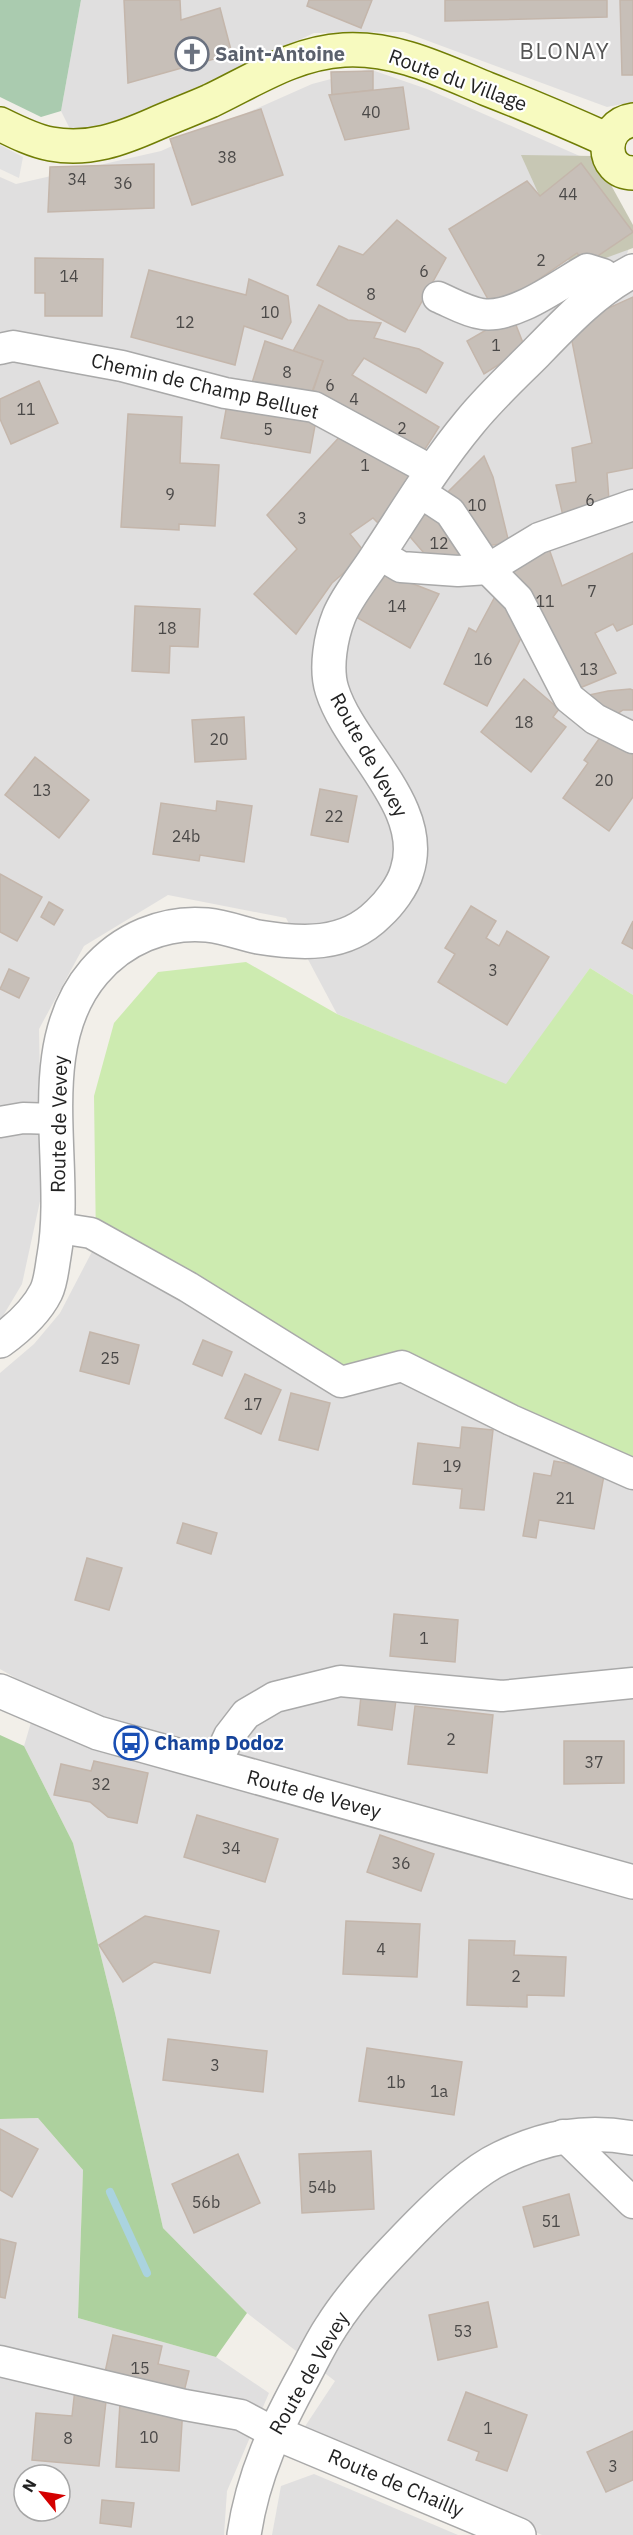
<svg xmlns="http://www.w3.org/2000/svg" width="633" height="2535" viewBox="0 0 633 2535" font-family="'IBM Plex Sans',sans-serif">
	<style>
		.residential { fill: #e0dfdf; fill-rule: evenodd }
		.construction { fill: #c7c7b4 }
		.grass { fill: #cdebb0 }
		.forest { fill: #add19e }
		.cemetery { fill: #aacbaf }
		.parking { fill: #e2e2e2 }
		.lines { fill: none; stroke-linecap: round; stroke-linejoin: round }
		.stream { stroke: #aad3df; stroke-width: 8 }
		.building { fill: #c7bfb8; stroke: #c4b6ab; stroke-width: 1.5 }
		.minor-casing { stroke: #a9a9a9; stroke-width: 33 }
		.tertiary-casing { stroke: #a9a9a9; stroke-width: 36 }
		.secondary-casing { stroke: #707d05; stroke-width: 36 }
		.minor { stroke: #fff; stroke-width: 30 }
		.tertiary { stroke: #fff; stroke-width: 33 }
		.secondary { stroke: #f7fabf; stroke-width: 33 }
		.labels { text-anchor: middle; stroke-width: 4.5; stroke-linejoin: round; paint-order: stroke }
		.number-label { font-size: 16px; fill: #4b4948 }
		.worship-label { font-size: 20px; font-weight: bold; fill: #5b616d; stroke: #fff; text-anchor: start }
		.street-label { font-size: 20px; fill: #222; stroke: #fff }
		.transit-label { font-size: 20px; font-weight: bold; fill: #164399; stroke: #fff; text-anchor: start }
		.quarter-label { font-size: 22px; letter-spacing: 1.5px; fill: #555; stroke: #fff }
	</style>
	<rect width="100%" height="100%" fill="#f2efe9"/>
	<g class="residential">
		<path d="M81,0H633V102L607,107L404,32L314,33L112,126L74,137L61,111Z"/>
		<path d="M369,69L427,89L582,157L633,235L627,254L633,269V995L590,968L507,1085L337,1014L286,918L168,895L84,946L39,1029L42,1192L22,1284L0,1321V177L16,184L161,151L312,84Z"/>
		<path d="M96,1244L409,1370L633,1466V2535H542L302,2431L335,2381L247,2313L163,2228L115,2013L73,1843L24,1746L40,1692L0,1669V1373L34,1344L60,1313Z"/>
		<path d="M38,2118L83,2170L78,2318L216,2357L269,2393L227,2491L224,2535H0V2119ZM24,2475H60V2511H24Z"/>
		<path d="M314,2474L458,2535H272L281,2486Z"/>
	</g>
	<path class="construction" d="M521,155L595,156L633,225V248L573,270Z"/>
	<path class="grass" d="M246,962L337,1014L506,1084L590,968L633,995V1466L409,1370L364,1383L96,1244L94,1096L114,1023L158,972Z"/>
	<path class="forest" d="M0,1735L24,1746L73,1843L115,2013L163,2228L247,2313L216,2357L78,2318L83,2170L38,2118L0,2119Z"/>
	<path class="cemetery" d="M0,0H81L61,111L41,117L0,97Z"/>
	<path class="parking" d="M0,145L23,157L19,178L0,169Z"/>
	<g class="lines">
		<path class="stream" d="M110,2192L147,2273"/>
	</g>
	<g class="building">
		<path d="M124,0H180L181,20L220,8L232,54L128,83Z"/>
		<path d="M309,0H372L361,28L307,6Z"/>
		<path d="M445,0H607V17L445,21Z"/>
		<path d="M620,0H633V75H622Z"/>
		<path d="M373,71V90L332,95L331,72Z"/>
		<path d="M403,87L409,129L345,140L329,95Z"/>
		<path d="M261,109L283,175L192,205L170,139Z"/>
		<path d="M581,163L633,232L586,264L577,253L494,310L449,229L527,181L540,196Z"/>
		<path d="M154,164V208L48,212L50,167Z"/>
		<path d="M397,220L446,258L405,332L317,285L339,246L363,255Z"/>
		<path d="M35,258L103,259L102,316H45V293H35Z"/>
		<path d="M149,270L246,295L249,279L288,296L291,322L282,339L244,326L235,365L131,337Z"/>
		<path d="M633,297V468L607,473L610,514L565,525L556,485L576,482L572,448L592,443L569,326Z"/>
		<path d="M319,305L348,320L381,323L374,338L419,349L443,363L426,393L364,358L352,375L439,427L420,457L313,391L323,361L293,351Z"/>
		<path d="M512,315L525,348L484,374L467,341Z"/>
		<path d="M265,341L323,361L308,403L252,383Z"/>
		<path d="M39,381L58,423L11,444L0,419V399Z"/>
		<path d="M227,404L316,420L310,453L221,438Z"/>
		<path d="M128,414L182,417L180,463L219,465L215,526L179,524V530L121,527Z"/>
		<path d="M346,430L416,477L382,527L373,518L350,534L366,554L332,583L296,634L254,594L297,549L267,515Z"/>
		<path d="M484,456L493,477L509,543L485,546L482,532L462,524L446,494Z"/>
		<path d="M434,506L472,554L435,566L406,532Z"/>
		<path d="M547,543L562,586L633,553V624L617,631L613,624L595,633L616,673L570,692L500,570Z"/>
		<path d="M380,571L439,594L410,648L356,617Z"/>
		<path d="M498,591L523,634L487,706L444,684L469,628L476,632Z"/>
		<path d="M135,606L200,609L198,647L170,646L169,673L132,671Z"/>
		<path d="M524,679L559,709L553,717L566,727L531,772L481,732Z"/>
		<path d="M630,689L633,690V710H623L614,716L584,696L608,691Z"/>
		<path d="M244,717L246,759L195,762L192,720Z"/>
		<path d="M606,729L633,748V797L609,831L563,798L588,763L584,760Z"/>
		<path d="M35,757L89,800L59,838L5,795Z"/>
		<path d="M320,789L357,796L348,842L311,835Z"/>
		<path d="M217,801L252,806L244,862L200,855L199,861L153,854L161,803L216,811Z"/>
		<path d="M0,874L42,897L17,941L0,932Z"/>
		<path d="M49,902L63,910L54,925L41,917Z"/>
		<path d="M471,906L496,921L486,938L499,946L507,931L549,957L507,1025L438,982L455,954L445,948Z"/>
		<path d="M633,921V949L622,943Z"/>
		<path d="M9,969L29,978L19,998L0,989Z"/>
		<path d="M90,1332L139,1345L129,1384L80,1371Z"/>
		<path d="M203,1340L232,1352L222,1376L193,1364Z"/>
		<path d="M245,1374L281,1390L261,1434L225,1418Z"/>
		<path d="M291,1393L330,1403L318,1450L279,1440Z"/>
		<path d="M462,1427L493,1430L484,1510L460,1508L462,1489L413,1484L418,1443L460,1448Z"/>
		<path d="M554,1461L605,1470L594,1529L539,1520L536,1538L523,1536L534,1473L551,1476Z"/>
		<path d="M183,1523L217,1533L211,1554L177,1543Z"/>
		<path d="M87,1558L122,1568L109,1610L75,1600Z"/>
		<path d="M394,1614L458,1620L455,1662L390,1656Z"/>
		<path d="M361,1696L396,1700L392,1730L358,1725Z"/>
		<path d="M415,1706L493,1715L487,1773L408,1764Z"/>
		<path d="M564,1741H624V1783L564,1784Z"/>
		<path d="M94,1761L148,1773L137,1823L108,1817L90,1802L54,1795L61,1764L91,1771Z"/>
		<path d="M197,1815L278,1839L265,1882L184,1857Z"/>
		<path d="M380,1835L434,1854L421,1891L367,1872Z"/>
		<path d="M145,1916L219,1931L210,1973L154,1962L123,1982L99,1945Z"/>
		<path d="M346,1921L420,1924L417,1977L343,1974Z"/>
		<path d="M469,1940L515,1941L514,1955L566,1957L564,1996L527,1995V2007L467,2005Z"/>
		<path d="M168,2039L267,2051L263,2092L163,2080Z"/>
		<path d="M367,2048L462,2062L454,2115L359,2101Z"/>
		<path d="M0,2129L38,2149L12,2197L0,2190Z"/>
		<path d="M371,2151L374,2209L302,2213L299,2154Z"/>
		<path d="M238,2154L260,2203L194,2233L172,2184Z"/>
		<path d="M569,2194L579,2235L534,2247L523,2207Z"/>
		<path d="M0,2239L16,2243L5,2298L0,2297Z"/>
		<path d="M488,2302L497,2347L438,2360L429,2315Z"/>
		<path d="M113,2335L162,2346L158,2364L189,2371L183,2396L104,2377Z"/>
		<path d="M75,2389L107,2392L99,2466L32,2460L36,2413L72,2416Z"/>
		<path d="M466,2392L527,2415L507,2471L476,2460L479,2452L448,2440Z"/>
		<path d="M120,2403L183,2407L179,2471L116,2467Z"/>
		<path d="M633,2431V2480L606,2492L587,2452Z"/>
		<path d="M102,2500L134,2503L131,2527L100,2523Z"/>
	</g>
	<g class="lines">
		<g class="minor-casing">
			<g id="minor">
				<path d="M438,297C452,303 467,312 482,314C514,319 560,284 587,269L603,274L613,282"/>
				<path d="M0,349L13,346L122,366L225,393L314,407L432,471"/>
				<path d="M418,491L450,512L488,569L518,599L569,698L595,719L633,738"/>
				<path d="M379,554L401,567L458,571L488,569L539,538L633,505"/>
				<path d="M0,1122L23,1118L56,1119"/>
				<path d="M59,1228L91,1233L188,1287L341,1382L402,1366L511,1420L633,1474"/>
				<path d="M215,1766L229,1736L246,1714L275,1697L340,1681L502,1696L633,1683"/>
				<path d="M563,2135L633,2203"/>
				<path d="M0,2361L185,2405L241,2415L273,2432"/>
			</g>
		</g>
		<g class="tertiary-casing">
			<g id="tertiary">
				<path d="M0,1341C18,1328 36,1312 46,1292C51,1282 52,1267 54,1256C70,1166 29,1048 94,972C122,939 164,921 207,925C225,927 241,933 258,937C301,944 345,947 378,914C389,904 403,886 407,871C428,807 350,748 332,690C325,668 331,636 339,616C348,594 367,573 379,553C408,509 435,464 469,423C489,398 513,376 536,353C565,323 596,290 633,271"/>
				<path d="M0,1691L98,1733L633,1882"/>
				<path d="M273,2432L519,2535"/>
				<path d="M244,2535C253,2474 276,2427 305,2374C313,2359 321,2342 331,2327C355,2289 389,2255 420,2223C442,2201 473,2171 501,2158C545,2137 585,2129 633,2138"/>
			</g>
		</g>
		<g class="secondary-casing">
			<g id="secondary">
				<path d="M633,120C599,125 600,173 633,173"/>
				<path d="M0,124C16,132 34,141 51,144C89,151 121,139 155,124C173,116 192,109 210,101C254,80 294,53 344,50C395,47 441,70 487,89C528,105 568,122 608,140"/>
			</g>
		</g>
		<use href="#minor" class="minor"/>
		<use href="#tertiary" class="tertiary"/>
		<use href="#secondary" class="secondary"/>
	</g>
	<defs>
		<g id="church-ring" transform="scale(1.725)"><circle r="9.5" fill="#fff" stroke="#6b7280" stroke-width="1.5"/><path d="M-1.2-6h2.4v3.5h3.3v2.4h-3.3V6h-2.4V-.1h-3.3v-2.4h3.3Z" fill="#6b7280"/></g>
		<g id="bus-ring" transform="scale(1.725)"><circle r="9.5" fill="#fff" stroke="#1a4fb4" stroke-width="1.5"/><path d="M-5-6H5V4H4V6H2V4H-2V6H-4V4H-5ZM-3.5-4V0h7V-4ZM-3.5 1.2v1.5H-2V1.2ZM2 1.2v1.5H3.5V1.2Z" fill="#1a4fb4"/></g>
	</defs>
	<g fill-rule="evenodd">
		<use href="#church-ring" x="192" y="54"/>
		<use href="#bus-ring" x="131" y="1743"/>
	</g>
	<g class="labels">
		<g class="number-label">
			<text x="371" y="118">40</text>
			<text x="227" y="163">38</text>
			<text x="77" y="185">34</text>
			<text x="123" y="189">36</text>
			<text x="568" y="200">44</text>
			<text x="541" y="266">2</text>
			<text x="424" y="277">6</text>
			<text x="69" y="282">14</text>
			<text x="371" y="300">8</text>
			<text x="270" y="318">10</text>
			<text x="185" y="328">12</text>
			<text x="496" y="351">1</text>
			<text x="287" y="378">8</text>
			<text x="330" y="391">6</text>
			<text x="354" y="405">4</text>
			<text x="26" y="415">11</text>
			<text x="402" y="434">2</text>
			<text x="268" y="435">5</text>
			<text x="365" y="471">1</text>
			<text x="170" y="500">9</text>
			<text x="590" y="506">6</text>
			<text x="477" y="511">10</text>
			<text x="302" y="524">3</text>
			<text x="439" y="549">12</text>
			<text x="592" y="597">7</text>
			<text x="545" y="607">11</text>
			<text x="397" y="612">14</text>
			<text x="167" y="634">18</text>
			<text x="483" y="665">16</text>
			<text x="589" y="675">13</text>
			<text x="524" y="728">18</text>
			<text x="219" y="745">20</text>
			<text x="604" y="786">20</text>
			<text x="42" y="796">13</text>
			<text x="334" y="822">22</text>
			<text x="186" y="842">24b</text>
			<text x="493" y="976">3</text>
			<text x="110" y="1364">25</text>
			<text x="253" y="1410">17</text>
			<text x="452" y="1472">19</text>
			<text x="565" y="1504">21</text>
			<text x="424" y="1644">1</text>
			<text x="451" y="1745">2</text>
			<text x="594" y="1768">37</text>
			<text x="101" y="1790">32</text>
			<text x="231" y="1854">34</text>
			<text x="401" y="1869">36</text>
			<text x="381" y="1955">4</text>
			<text x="516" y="1982">2</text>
			<text x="215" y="2071">3</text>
			<text x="396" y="2088">1b</text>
			<text x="439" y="2097">1a</text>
			<text x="322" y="2193">54b</text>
			<text x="206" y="2208">56b</text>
			<text x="551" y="2227">51</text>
			<text x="463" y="2337">53</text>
			<text x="140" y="2374">15</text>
			<text x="488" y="2434">1</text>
			<text x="149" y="2443">10</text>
			<text x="68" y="2444">8</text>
			<text x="613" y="2472">3</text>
		</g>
		<g class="worship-label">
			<text x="215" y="61">Saint-Antoine</text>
		</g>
		<g class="street-label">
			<text transform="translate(458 80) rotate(20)" y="7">Route du Village</text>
			<text transform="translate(205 386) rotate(13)" y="7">Chemin de Champ Belluet</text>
			<text transform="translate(369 755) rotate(61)" y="7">Route de Vevey</text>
			<text transform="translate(59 1124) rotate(-89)" y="7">Route de Vevey</text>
			<text transform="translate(314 1794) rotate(15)" y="7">Route de Vevey</text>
			<text transform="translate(309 2373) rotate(-60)" y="7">Route de Vevey</text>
			<text transform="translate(396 2483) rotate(23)" y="7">Route de Chailly</text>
		</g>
		<g class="transit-label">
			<text x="154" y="1750">Champ Dodoz</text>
		</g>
		<g class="quarter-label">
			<text x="565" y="59">BLONAY</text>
		</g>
	</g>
	<g transform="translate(42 2493) rotate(300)"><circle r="28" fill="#ffffff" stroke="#a7a7a7" stroke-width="1.5"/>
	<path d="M0-4.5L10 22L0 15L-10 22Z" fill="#d40000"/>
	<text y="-9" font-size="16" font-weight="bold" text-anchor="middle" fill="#222222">N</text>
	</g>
</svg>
